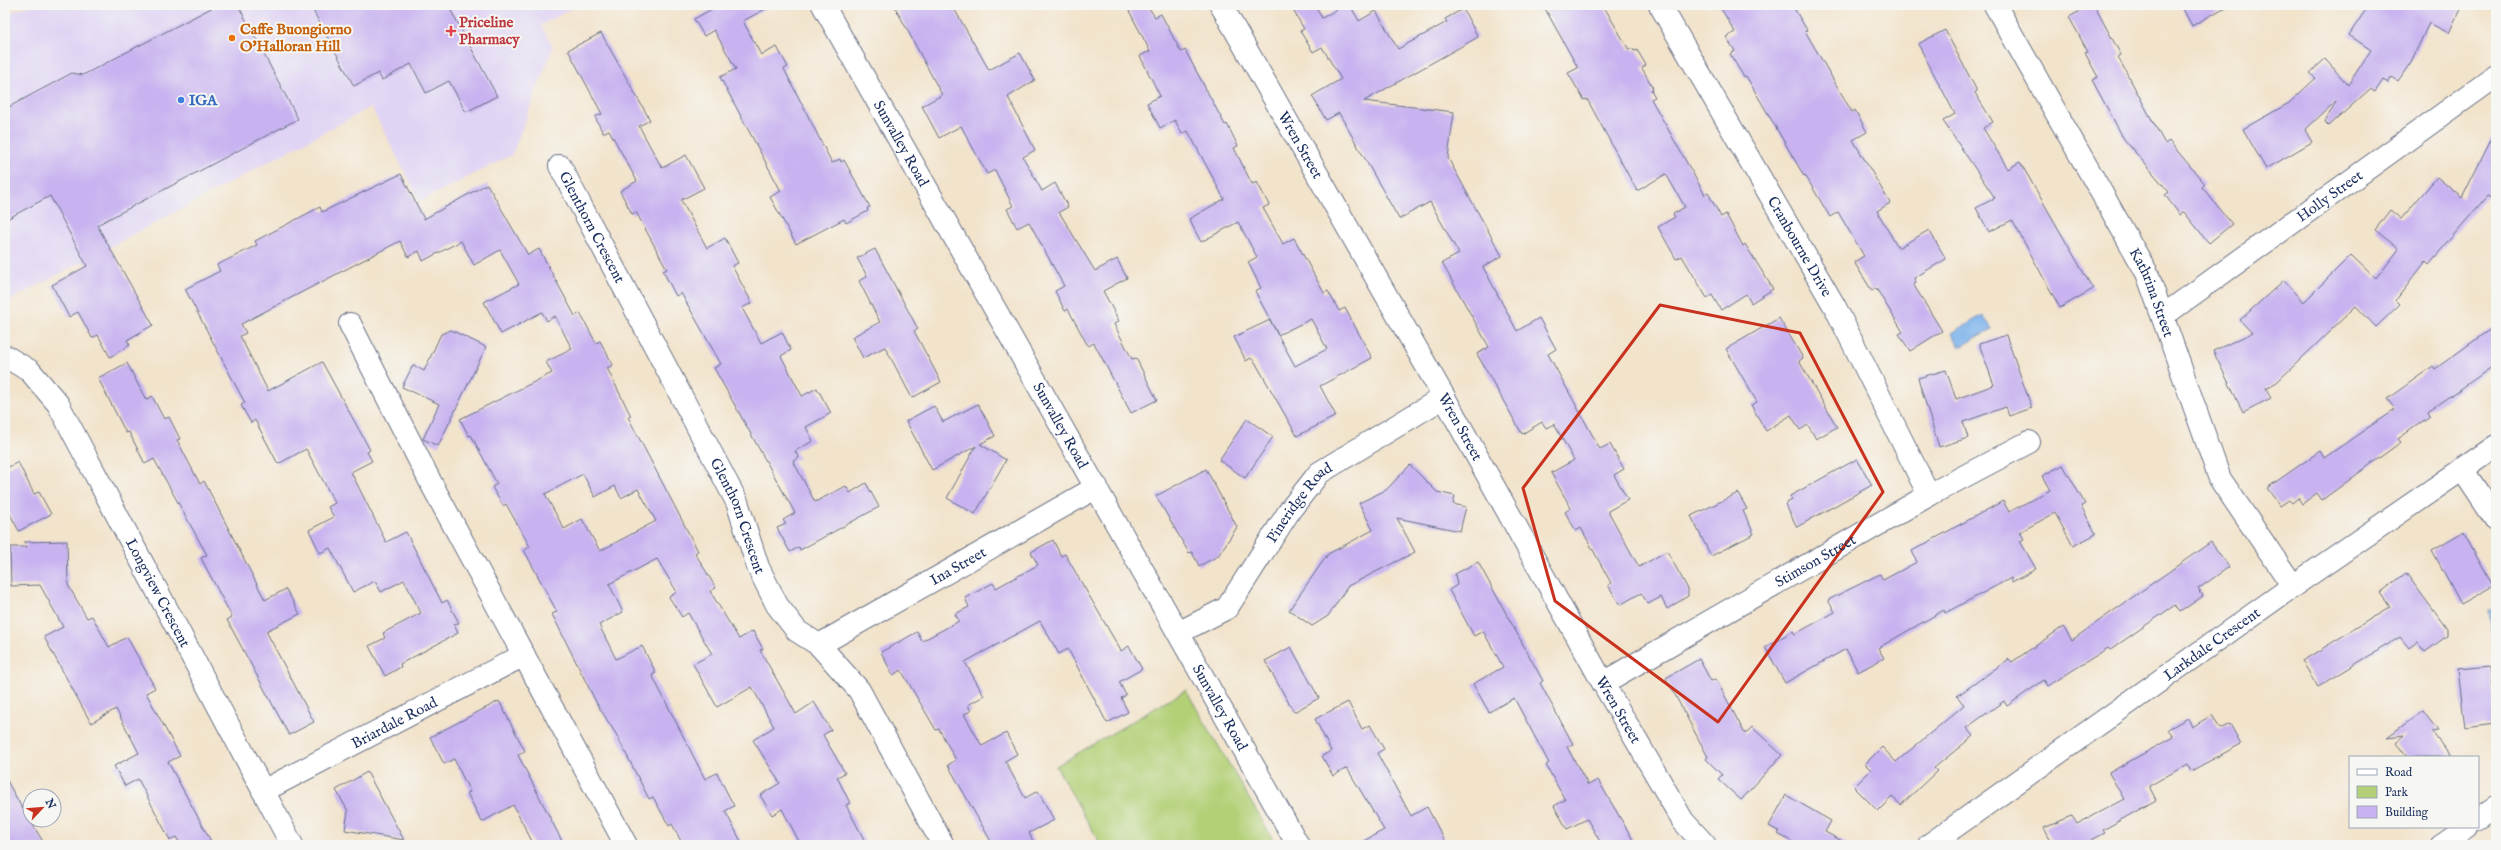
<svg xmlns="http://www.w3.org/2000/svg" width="2501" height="850" viewBox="0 0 2501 850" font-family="'IM FELL English',serif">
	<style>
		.built { fill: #e0d4f4 }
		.green { fill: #b3d077; stroke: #67806a }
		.water { fill: #7cb2eb; stroke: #4c70a4 }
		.building { fill: #c8b3f0; fill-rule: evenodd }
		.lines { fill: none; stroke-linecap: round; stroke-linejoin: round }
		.minor-casing { stroke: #666e84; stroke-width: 24 }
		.minor { stroke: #fff; stroke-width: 22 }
		.marked { fill: none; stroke: #c8321e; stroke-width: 3; stroke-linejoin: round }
		.health-dot { fill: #e0444e; stroke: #f6f6f2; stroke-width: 1.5 }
		.food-dot { fill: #e8710a; stroke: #f6f6f2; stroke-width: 1.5 }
		.shop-dot { fill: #3f7fe0; stroke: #f6f6f2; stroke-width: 1.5 }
		.labels { text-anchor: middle; stroke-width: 4; stroke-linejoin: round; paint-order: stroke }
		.health-label { font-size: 15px; font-weight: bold; fill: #be3a42; stroke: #f6f6f2; text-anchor: start }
		.food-label { font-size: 15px; font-weight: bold; fill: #c56008; stroke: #f6f6f2; text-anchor: start }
		.shop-label { font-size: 15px; font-weight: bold; fill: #366cbe; stroke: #f6f6f2; text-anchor: start }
		.street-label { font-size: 15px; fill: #1b2f5e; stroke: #f6f6f2 }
	</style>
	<rect width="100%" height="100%" fill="#f6f6f2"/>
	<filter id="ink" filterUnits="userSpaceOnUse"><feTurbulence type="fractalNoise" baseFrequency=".025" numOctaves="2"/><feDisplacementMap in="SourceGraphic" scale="8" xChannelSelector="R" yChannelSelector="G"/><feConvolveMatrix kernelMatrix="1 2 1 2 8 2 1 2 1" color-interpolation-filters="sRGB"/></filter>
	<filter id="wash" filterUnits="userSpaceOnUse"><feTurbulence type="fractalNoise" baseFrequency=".012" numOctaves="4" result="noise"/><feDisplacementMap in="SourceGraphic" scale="16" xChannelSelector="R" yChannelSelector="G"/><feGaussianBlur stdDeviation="0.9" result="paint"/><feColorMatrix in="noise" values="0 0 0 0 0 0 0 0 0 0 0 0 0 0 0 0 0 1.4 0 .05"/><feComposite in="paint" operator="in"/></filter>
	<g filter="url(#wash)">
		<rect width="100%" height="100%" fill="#f2e3cb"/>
		<path class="built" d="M32,5H578L541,25L553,47L512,155L420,201L371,107L5,303V14Z"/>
		<path class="green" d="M1186,690L1276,845H1101L1056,766Z"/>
		<g class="water">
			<path d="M1983,315L1991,329L1960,347L1952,333Z"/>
			<path d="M2496,610V642L2493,643L2489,611Z"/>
		</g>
		<g id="blocks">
			<g class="building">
				<path d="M217,5H238L298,119L97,225L153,325L127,340L130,345L110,357L98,335L92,338L78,312L69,317L52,285L87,266L50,196L5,220V109L72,73L83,75Z"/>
				<path d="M310,5H448L497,96L466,112L449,81L426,93L411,64L382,80L378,73L354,86Z"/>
				<path d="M719,5H773L743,21L761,55L777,47L788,67L784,69L832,163L840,159L841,162L844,160L870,207L867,208L868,211L846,223L844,219L796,244L770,197L781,191L720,77L736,69L714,30L704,36L694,19Z"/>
				<path d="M894,5H952L989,70L1020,53L1035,80L1008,97L1035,150L1023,157L1042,191L1055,183L1068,207L1059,212L1095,271L1117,259L1127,278L1103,291L1119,321L1114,324L1132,359L1136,358L1157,400L1131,413L1094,343L1088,346L1068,309L1065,311L1055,291L1064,286L1029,222L1017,228L1007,209L1013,206L995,170L987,174L961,126L939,138L922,106L942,95Z"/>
				<path d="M1126,5H1147L1155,17L1161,14L1181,52L1185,50L1225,125L1227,124L1238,146L1234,148L1252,184L1257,182L1269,205L1263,208L1283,244L1294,238L1324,293L1328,291L1339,311L1345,308L1372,358L1320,386L1336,416L1297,436L1255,362L1251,358L1246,361L1234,337L1270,320L1278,335L1255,291L1261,288L1248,262L1257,257L1238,222L1201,242L1189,219L1224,199L1188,131L1182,134L1175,120L1160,128L1147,103L1160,96L1140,56L1150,51ZM1311,319L1327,349L1295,366L1278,335Z"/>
				<path d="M1290,5H1315L1322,18L1344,5H1350L1359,21L1376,11L1398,49L1447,22L1445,19L1463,9L1478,37L1364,101L1454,112L1448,158L1502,256L1483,267L1517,331L1539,318L1556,349L1548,354L1600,449L1610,444L1624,469L1614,475L1628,500L1608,511L1639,567L1667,551L1688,589V596L1667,609L1661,597L1648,604L1641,593L1620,605L1608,585L1611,583L1581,528L1576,531L1565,512L1571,508L1551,473L1574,460L1554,424L1546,428L1542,422L1522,434L1477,354L1489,347L1442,263L1459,254L1430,202L1399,219L1339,113L1326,120L1312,96L1341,79L1322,47L1313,52L1300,31L1304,29Z"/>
				<path d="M1543,5H1603L1629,50L1632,48L1634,51L1637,50L1646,65L1642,68L1653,88L1651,90L1655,97L1651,99L1705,195L1708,193L1721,217L1726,214L1743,246L1745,244L1773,289L1751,303L1746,294L1721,310L1712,295L1707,298L1682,256L1676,259L1658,227L1675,217L1673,214L1685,207L1666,174L1637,191L1587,99L1584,100L1568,73L1578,68Z"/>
				<path d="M1719,5H1792L1807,30L1805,31L1852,112L1855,110L1867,132L1853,140L1890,203L1877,211L1898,248L1929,230L1946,259L1914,278L1916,283L1913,284L1942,331L1910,351L1899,334L1903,332L1876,288L1872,291L1854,262L1864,256L1838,212L1830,217L1805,175L1804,176L1746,76L1744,77L1730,54L1735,51L1726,37L1735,32Z"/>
				<path d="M2091,5H2094L2121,55L2118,57L2165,144L2169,141L2205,184L2202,187L2232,224L2209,243L2184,212L2180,215L2165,195L2169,192L2124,139L2092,80L2098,77L2085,53L2088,52L2069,17Z"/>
				<path d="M2181,5H2229L2192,26Z"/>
				<path d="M2369,5H2462L2449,33L2429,23L2411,62L2398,81L2392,77L2388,83L2383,80L2375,92L2370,89L2329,126L2325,122L2336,101L2305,130L2312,142L2266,169L2243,129L2289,103L2316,78L2310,73L2325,59L2348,85L2371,50L2349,35Z"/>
				<path d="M1945,30L1977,91L1975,93L1993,122L1983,128L2008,169L2020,162L2093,289L2060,308L2012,220L1989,232L1976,208L1995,198L1943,121L1955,114L1918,44Z"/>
				<path d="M601,33L650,120L639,126L662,168L686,155L704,188L681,200L707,248L725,238L738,263L732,266L752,303L742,308L761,343L782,332L791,350L781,356L802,396L817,388L831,413L806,427L813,441L795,451L799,458L793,461L815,502L846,486L850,493L866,483L879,507L800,550L799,547L790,552L777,528L786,524L783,520L795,513L714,368L721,364L681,293L676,296L663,271L667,269L636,212L632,214L620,191L637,181L609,130L603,133L595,117L602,114L568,50Z"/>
				<path d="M2496,130V200L2487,196L2429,264L2426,261L2396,300L2400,304L2376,327L2356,306L2277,382L2266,388L2271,398L2243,412L2213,351L2252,333L2240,320L2284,280L2304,302L2351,255L2376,279L2399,249L2375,230L2390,210L2401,219L2437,177L2462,198Z"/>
				<path d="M401,174L424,219L487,184L528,255L539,249L575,316L580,313L596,343L600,341L613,365L607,368L631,416L628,417L698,551L695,553L716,588L710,591L739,639L753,631L763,649L760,650L796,714L814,702L831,730L823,735L845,773L837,777L850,803L846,805L867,845H801L782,809L772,815L760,795L780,783L753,740L774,727L752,687L717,707L693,664L712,654L688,613L682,617L669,597L677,592L657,559L609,584L623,612L599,625L616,659L642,646L656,673L652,675L705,779L717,773L734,806L725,811L743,845H683L672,824L669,826L653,797L649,799L616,734L597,704L552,614L557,612L524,550L530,547L506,504L503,506L492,487L497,484L471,435L469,436L460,419L552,373L546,362L572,349L555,316L547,321L542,312L501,334L484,302L519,284L500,250L474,265L461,241L423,261L419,251L408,257L400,241L241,324L246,333L240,336L268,391L322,362L370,450L367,452L372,461L351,472L386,542L406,532L442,603L447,600L459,623L454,625L458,633L400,664L401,667L385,676L369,646L385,638L383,633L421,613L404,580L381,592L375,581L353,592L330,548L320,553L309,530L334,517L328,507L335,503L306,449L278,464L255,420L251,423L241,405L245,403L185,289L220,271L217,265L257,245L255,241L320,207L322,212ZM583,474L595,497L615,486L621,498L638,489L656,521L600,551L582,519L564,529L545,494Z"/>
				<path d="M875,249L918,329L914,331L941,382L912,398L885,347L863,358L852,337L880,322L859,281L867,276L857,258Z"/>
				<path d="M1779,318L1803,358L1799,361L1837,427L1816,439L1808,425L1800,430L1791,415L1766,431L1751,405L1757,402L1726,349Z"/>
				<path d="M2496,325V364L2428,412L2430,416L2398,439L2401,442L2322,500L2317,493L2302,504L2298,498L2292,503L2289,500L2280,506L2267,488L2320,451L2324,458L2395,409L2387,399L2433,366L2435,369Z"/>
				<path d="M451,330L486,347L438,446L423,439L439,404L402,387L413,365L424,371L441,334Z"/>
				<path d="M2006,335L2032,408L2009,416L2006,407L1963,422L1968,438L1939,447L1918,378L1946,370L1956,399L1994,385L1979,344Z"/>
				<path d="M127,363L146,400L152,396L164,419L169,417L180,439L177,440L200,484L204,481L265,600L286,589L300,614L266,631L314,722L289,735L227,620L232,617L201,558L207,555L154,459L145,464L129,432L126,433L98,378Z"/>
				<path d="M978,404L995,436L980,444L1006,460L975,514L947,498L976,446L932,470L906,421L934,406L943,422Z"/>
				<path d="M1247,419L1273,437L1245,478L1219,460Z"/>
				<path d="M1857,459L1872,485L1797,527L1785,504L1792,500L1790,496Z"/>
				<path d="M18,462L34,494L39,492L51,514L19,531L5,505V469Z"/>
				<path d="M1410,465L1437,492L1455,496L1453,504L1466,507L1460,531L1397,518L1415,552L1348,586L1328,616L1312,626L1289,610L1328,554L1373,530L1359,503L1386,490Z"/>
				<path d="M2063,465L2085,504L2081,506L2096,534L2073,546L2055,513L2020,532L2024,539L2020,541L2036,569L2012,582L2011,578L1945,613L1944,610L1878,648L1884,658L1858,672L1846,649L1785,683L1765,647L1793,631L1795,634L1835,612L1828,600L1880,574L1883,580L1917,562L1912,551L2003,501L2009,512L2050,490L2042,476Z"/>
				<path d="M1206,469L1237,527L1218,556L1199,566L1192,552L1189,553L1156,496Z"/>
				<path d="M1738,493L1747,509L1743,511L1754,534L1711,556L1691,516Z"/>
				<path d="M2463,532L2493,586L2461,604L2432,550Z"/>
				<path d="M1053,540L1061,556L1065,554L1121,651L1129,646L1142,669L1119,682L1126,695L1121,698L1128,712L1107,723L1068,649L1059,654L1040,621L965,662L984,696L968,705L971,711L964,714L982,746L1006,733L1017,754L1005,761L1025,798L1038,791L1054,820L1029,833L1035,845H993L948,765L956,760L939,729L936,730L901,670L893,675L881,652L917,632L922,641L959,621L955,614L969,607L965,598L993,583L996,588L1038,565L1031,552Z"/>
				<path d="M67,541L68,585L87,618L92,616L109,647L127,637L155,688L146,693L180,756L168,762L213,845H181L176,837L170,840L138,779L125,786L114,766L139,753L116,709L91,723L44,637L63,627L40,585L11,586L10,547H27L24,542Z"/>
				<path d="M2211,542L2229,567L2198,589L2203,596L2180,612L2175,605L2110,650L2108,648L2048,686L2044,680L2007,706L2004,701L1966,728L1973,736L1934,768L1937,771L1901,805L1892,797L1878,811L1854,787L1871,770L1865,764L1882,747L1896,762L1964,705L1957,696L2009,659L2012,662L2063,627L2072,640Z"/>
				<path d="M1478,562L1543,681L1540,683L1573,744L1567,747L1588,785L1598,780L1636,845H1602L1587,819L1567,829L1554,806L1565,800L1546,765L1549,763L1514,698L1489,712L1473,684L1503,667L1483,631L1474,636L1449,590L1457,585L1455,574Z"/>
				<path d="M2406,573L2447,629V636L2425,652L2417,642L2409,648L2400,637L2318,687L2302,661L2390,607L2380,593Z"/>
				<path d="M1291,647L1319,698L1294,712L1265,661Z"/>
				<path d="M1699,659L1711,681L1716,679L1745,734L1752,727L1782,755L1741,800L1718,779L1722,775L1706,759L1708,757L1666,678Z"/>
				<path d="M2490,666L2496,724L2465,728L2458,669Z"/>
				<path d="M499,701L525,751L518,755L564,845H534L513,805L482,822L467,793L470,792L454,759L444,764L430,737Z"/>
				<path d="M1348,702L1362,729L1370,725L1384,749L1377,753L1411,816L1427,807L1447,845H1356L1384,830L1347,768L1333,776L1322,756L1331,751L1315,719Z"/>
				<path d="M2423,711L2438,731L2432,732L2451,757H2407L2396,743L2405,735L2387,737Z"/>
				<path d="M2212,715L2220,729L2230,724L2241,744L2191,771L2188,764L2149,786L2156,800L2103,830L2105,833L2082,845H2053L2044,828L2072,816L2077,824L2124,799L2109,773L2173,737L2168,729L2188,718L2192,727Z"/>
				<path d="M367,772L404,840L345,830L348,811L336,790Z"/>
				<path d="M5,777L22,808L30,803V820L45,845H5Z"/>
				<path d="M1786,795L1831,821L1825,832L1850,845H1798L1778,834L1780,832L1769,826Z"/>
			</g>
		</g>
	</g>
	<g filter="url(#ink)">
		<use href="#blocks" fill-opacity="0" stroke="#666e84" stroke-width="1"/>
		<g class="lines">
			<g class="minor-casing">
				<g id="minor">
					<path id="s1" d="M823,5L1298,845"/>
					<path id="s2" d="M1221,5L1444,397L1603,683L1683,821L1705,845"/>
					<path id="s3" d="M1660,5L1835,307L1929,495"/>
					<path id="s4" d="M1995,5L2147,273L2220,479L2293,586"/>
					<path id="s5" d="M560,166L737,502L758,567L777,605L797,631L819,645L859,690L943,845"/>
					<path id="s6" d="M2164,315L2496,76"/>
					<path d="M350,324L431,483L626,845"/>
					<path id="s7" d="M5,356L30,371L58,404L292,845"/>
					<path d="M2462,469L2496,520"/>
					<path id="s8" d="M1180,632L1227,608L1290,510L1319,473L1444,397"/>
					<path id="s9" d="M819,645L1097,487"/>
					<path id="s10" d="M1603,683L1929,495L2029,442"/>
					<path id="s11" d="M263,791L524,655"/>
					<path d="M2478,819L2496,807"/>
					<path id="s12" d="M1929,845L2293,586L2496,446"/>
					<path d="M2441,845L2467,827"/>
				</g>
			</g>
			<use href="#minor" class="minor"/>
		</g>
	</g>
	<path class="marked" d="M1660,305L1800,333L1883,492L1718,722L1555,601L1523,488Z"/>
	<path class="health-dot" d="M449 25h4v4h4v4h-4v4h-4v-4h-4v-4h4z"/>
	<circle class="food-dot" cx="232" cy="38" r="4"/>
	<circle class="shop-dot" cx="181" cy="100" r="4"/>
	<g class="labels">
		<g class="health-label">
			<text x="459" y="27">Priceline<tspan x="459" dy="17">Pharmacy</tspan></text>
		</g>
		<g class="food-label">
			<text x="240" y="34">Caffe Buongiorno<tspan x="240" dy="17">O'Halloran Hill</tspan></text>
		</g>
		<g class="shop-label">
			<text x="189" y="105">IGA</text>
		</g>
		<g class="street-label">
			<text dy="5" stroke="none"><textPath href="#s1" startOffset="159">Sunvalley Road</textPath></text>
			<text dy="5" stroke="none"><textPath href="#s2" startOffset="161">Wren Street</textPath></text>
			<text dy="5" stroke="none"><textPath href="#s6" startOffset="204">Holly Street</textPath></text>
			<text dy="5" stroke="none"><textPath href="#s5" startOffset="69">Glenthorn Crescent</textPath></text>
			<text dy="5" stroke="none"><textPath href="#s3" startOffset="279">Cranbourne Drive</textPath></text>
			<text dy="5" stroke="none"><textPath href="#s4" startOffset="328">Kathrina Street</textPath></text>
			<text dy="5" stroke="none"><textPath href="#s1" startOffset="483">Sunvalley Road</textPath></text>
			<text dy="5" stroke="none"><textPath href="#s2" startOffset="485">Wren Street</textPath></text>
			<text dy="5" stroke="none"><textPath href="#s8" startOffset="181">Pineridge Road</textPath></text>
			<text dy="5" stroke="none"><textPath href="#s5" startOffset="393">Glenthorn Crescent</textPath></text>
			<text dy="5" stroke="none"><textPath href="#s10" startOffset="245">Stimson Street</textPath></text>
			<text dy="5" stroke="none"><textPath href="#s9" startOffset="160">Ina Street</textPath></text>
			<text dy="5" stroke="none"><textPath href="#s7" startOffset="286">Longview Crescent</textPath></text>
			<text dy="5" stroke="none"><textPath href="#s12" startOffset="347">Larkdale Crescent</textPath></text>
			<text dy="5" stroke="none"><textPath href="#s1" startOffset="807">Sunvalley Road</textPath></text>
			<text dy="5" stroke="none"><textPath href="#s2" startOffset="809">Wren Street</textPath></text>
			<text dy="5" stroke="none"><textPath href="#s11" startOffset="148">Briardale Road</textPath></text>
		</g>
	</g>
	<rect width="2501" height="850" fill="none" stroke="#f6f6f2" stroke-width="20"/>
	<rect x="2349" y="756" width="130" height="72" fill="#f6f6f2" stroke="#9ea6b7"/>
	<rect x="2357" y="769" width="20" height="6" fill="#ffffff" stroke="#9ea6b7"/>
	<text x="2385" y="776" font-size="12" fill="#1b2f5e">Road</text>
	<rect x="2357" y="786" width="20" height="12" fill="#b3d077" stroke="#9ea6b7"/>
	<text x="2385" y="796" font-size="12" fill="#1b2f5e">Park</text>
	<rect x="2357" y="806" width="20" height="12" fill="#c8b3f0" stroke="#9ea6b7"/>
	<text x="2385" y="816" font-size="12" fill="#1b2f5e">Building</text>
	<g transform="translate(42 808) rotate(64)"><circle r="19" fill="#f6f6f2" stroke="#9ea6b7"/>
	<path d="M0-3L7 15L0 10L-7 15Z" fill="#c8321e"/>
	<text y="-6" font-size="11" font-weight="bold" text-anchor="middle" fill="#1b2f5e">N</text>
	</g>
</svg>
